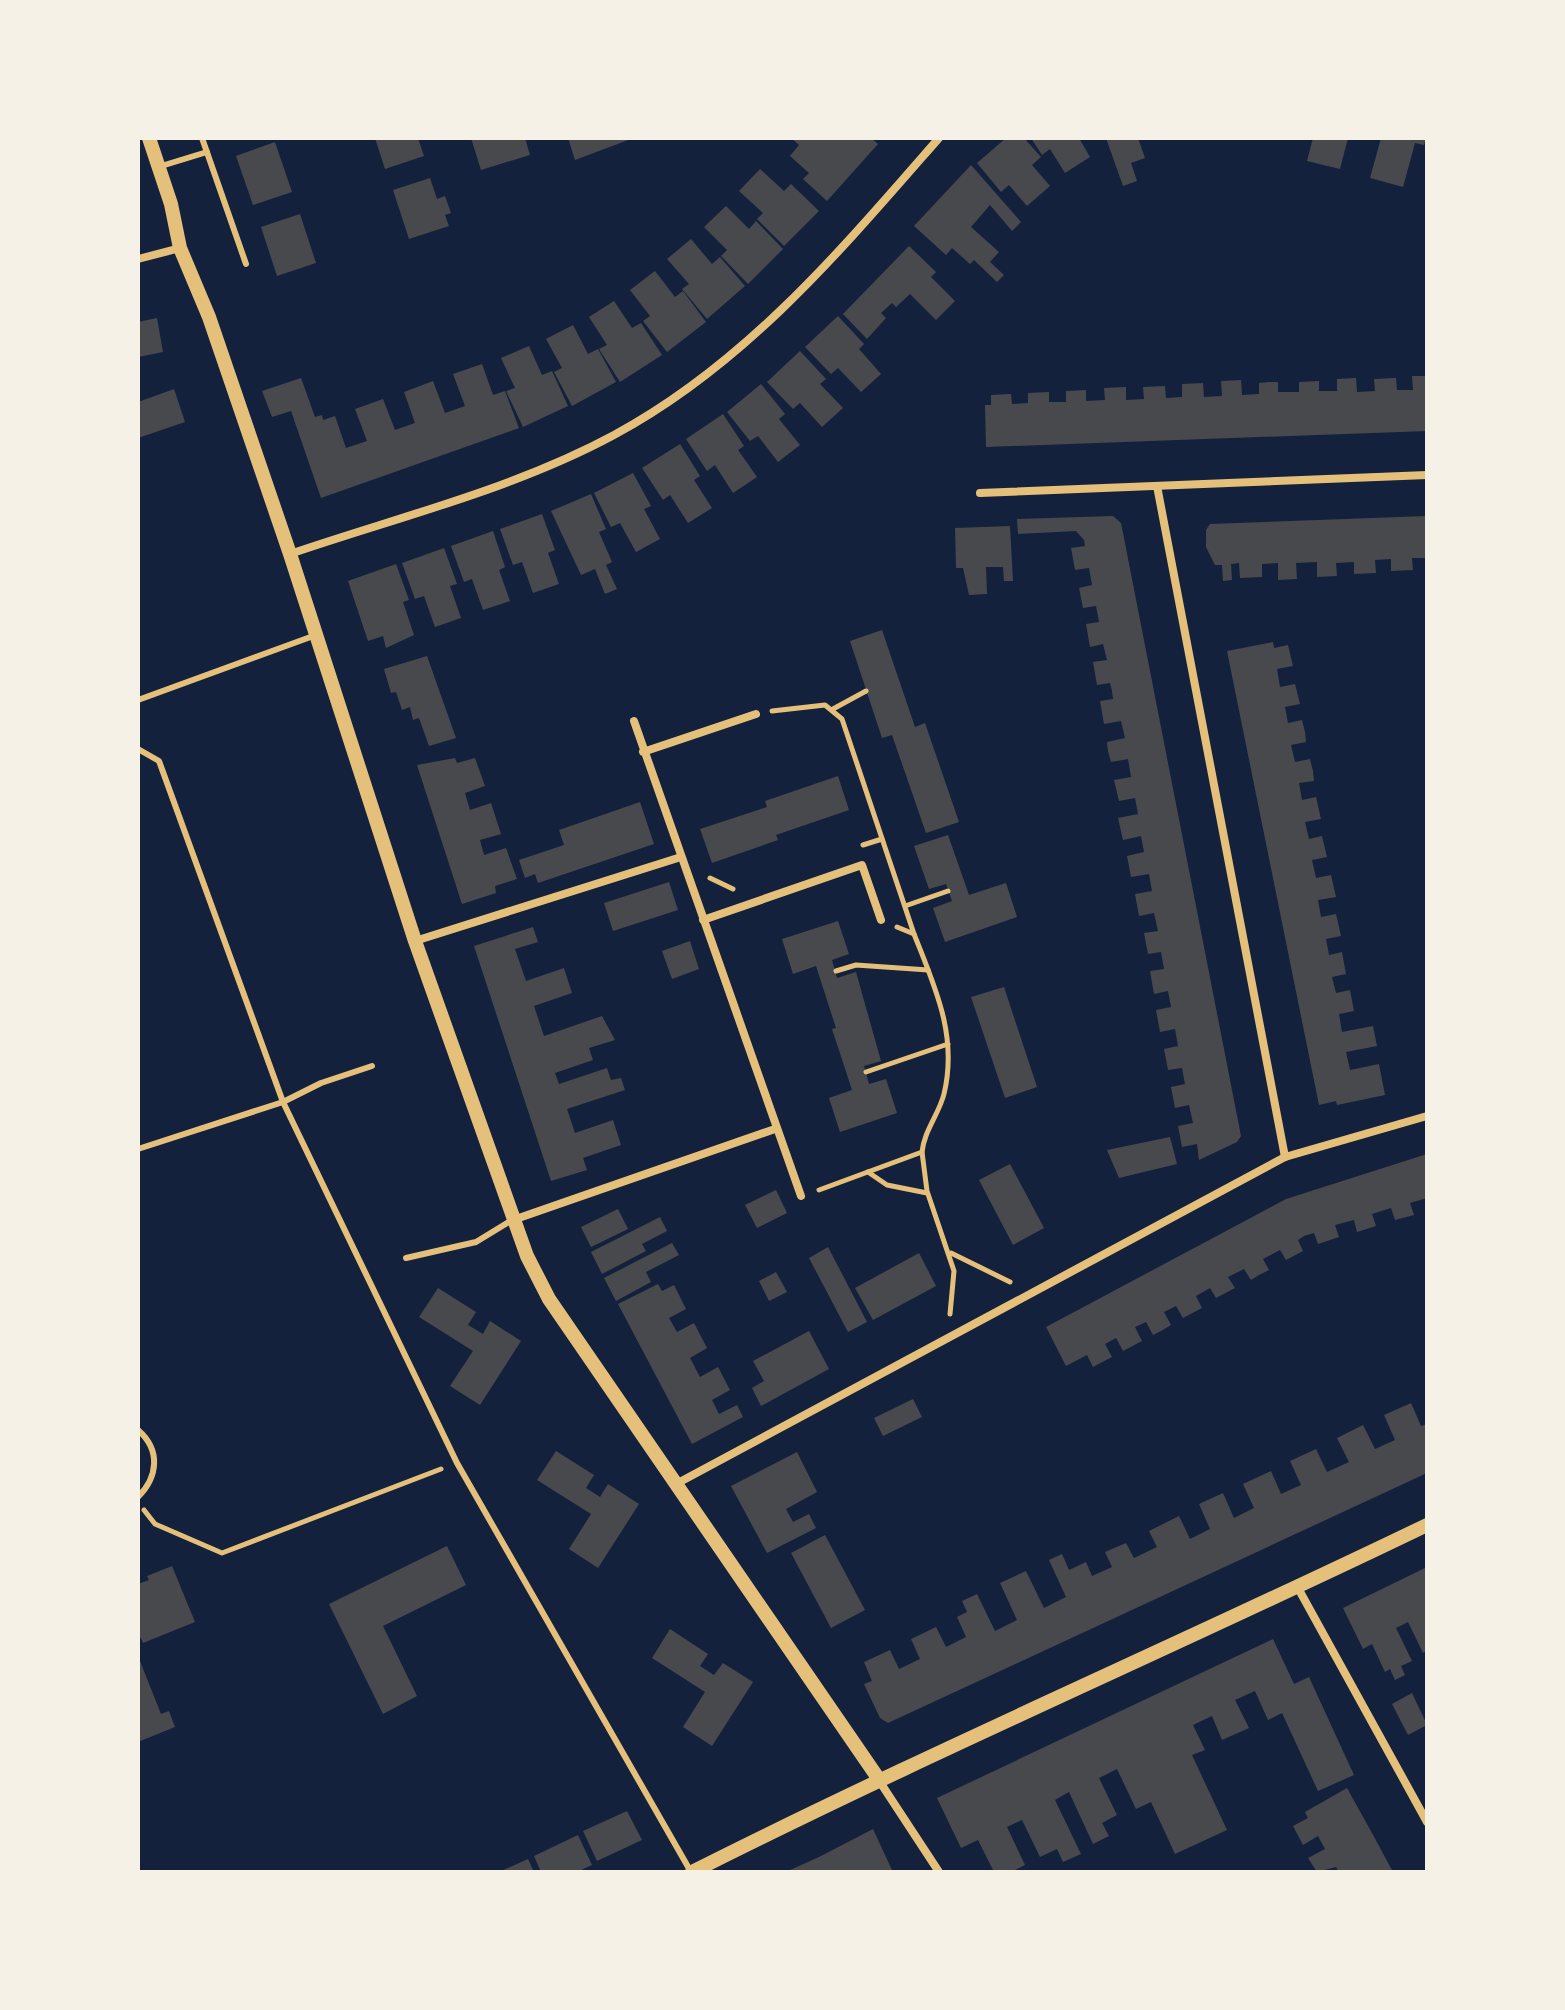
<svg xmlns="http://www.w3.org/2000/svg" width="1565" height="2010" viewBox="0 0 1565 2010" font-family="Literata,serif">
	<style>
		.building { fill: #48494c }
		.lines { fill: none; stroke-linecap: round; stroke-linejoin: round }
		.path { stroke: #e5c07b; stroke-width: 5 }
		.service { stroke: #e5c07b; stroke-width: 6 }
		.minor { stroke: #e5c07b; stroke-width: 8 }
		.tertiary { stroke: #e5c07b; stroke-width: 14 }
	</style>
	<rect width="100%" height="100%" fill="#14213d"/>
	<g class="building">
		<path d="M375,138H418L424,156L385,169Z"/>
		<path d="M471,138H525L530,155L481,170Z"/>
		<path d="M568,138H631V139L575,160Z"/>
		<path d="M791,138H871L878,144L827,201L803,179L809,173L790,156L799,145Z"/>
		<path d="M1006,138H1024L1041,157L1032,165L1050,186L1027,206L1009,185L1001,192L977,163Z"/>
		<path d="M1031,138H1079L1090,157L1065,173L1050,149L1042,155Z"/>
		<path d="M1106,138H1138L1145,158L1131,163L1137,181L1123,186Z"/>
		<path d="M1313,138H1348L1340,169L1307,161Z"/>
		<path d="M1381,138H1426L1424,145L1415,143L1403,187L1370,178Z"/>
		<path d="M275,142L292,192L253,205L236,156Z"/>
		<path d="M971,165L1021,222L1012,231L990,205L971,227L999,252L990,262L1004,275L997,282L974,260L970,264L952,248L946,255L914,226Z"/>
		<path d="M760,169L784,191L791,184L819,211L784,246L757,219L763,213L739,191Z"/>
		<path d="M430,178L437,199L445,196L451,213L445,215L449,226L409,239L393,190Z"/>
		<path d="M726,206L749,229L756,221L783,249L748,284L721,256L727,250L704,227Z"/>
		<path d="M300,214L316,263L277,276L261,227Z"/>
		<path d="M691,239L712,264L720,257L745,286L707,319L682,289L689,284L667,259Z"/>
		<path d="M909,246L936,272L931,277L955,301L936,320L910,294L896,307L892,303L881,313L886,318L867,339L843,314Z"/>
		<path d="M655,271L675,297L683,291L706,322L667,352L643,321L650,316L630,290Z"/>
		<path d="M614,301L632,328L641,323L662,355L620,382L599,349L607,345L589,317Z"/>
		<path d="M838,316L864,344L859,349L881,374L861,392L838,368L831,374L805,347Z"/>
		<path d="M157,318L163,352L138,357V322Z"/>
		<path d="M573,325L588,354L598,349L616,382L572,406L554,372L562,368L546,339Z"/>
		<path d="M529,346L542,375L552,371L568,406L523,427L506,391L515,388L501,358Z"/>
		<path d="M800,351L826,379L820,384L843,408L822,427L800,403L793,409L767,382Z"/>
		<path d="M482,364L493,395L505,391L519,428L321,498L291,411L272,417L262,391L301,378L315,417L322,415L323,420L335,416L346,448L367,441L355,409L383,399L395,430L415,423L404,392L433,381L445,413L465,406L453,374Z"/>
		<path d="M1412,376H1427V431L986,447L985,405H991V395L1011,394L1012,404L1028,403V393L1049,392V402H1066V391L1086,390V401L1105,400L1104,388L1126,387V400L1144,399L1143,387L1165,386L1166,398L1182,397V384L1203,383L1204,397L1222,396L1221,381L1241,380L1242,395L1259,394V383L1269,382H1278V392H1299V382L1319,381V391H1337V379L1356,378L1357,392L1375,391L1374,379L1396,378L1397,390H1413Z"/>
		<path d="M761,384L785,414L779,419L800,445L778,462L758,436L750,441L727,412Z"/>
		<path d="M174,389L185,422L138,438V402Z"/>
		<path d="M723,414L744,446L738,450L757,477L733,493L715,465L707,471L686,439Z"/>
		<path d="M680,444L700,476L694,480L712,508L688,523L670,495L663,500L642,468Z"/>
		<path d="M633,473L651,506L644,509L660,539L636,552L620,523L611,527L594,493Z"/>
		<path d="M591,494L606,529L599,532L612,562L606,565L617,589L605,594L595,569L581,575L551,511Z"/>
		<path d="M542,514L555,550L548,553L559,584L533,593L522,562L513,565L500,529Z"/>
		<path d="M1113,516L1121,523L1123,533L1241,1136L1237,1142L1199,1160L1197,1144L1182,1147L1178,1126L1193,1123L1189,1105L1175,1108L1171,1087L1185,1084L1182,1068L1168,1070L1164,1049L1178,1046L1175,1029L1160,1032L1156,1010L1171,1007L1168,991L1154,994L1150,971L1164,969L1161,952L1148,954L1144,933L1158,931L1154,913L1139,916L1135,894L1152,891L1149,874L1131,877L1127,856L1144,852L1141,836L1123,840L1118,818L1138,814L1135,798L1119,801L1114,780L1131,777L1128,759L1111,762L1108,751L1107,742L1125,738L1121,721L1104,724L1100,701L1113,699L1112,691L1110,683L1097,685L1093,662L1107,660L1103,644L1090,647L1086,624L1099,622L1096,606L1083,608L1079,588L1092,585L1089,568L1075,570L1071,548L1085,546L1084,540L1076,531L1018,534L1017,519Z"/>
		<path d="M1427,516V558H1412L1413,570L1391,571V559L1375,560L1376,573L1354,574V562L1336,563L1337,576L1317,577V562L1296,563L1297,579L1278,580V563L1262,564V577L1240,578L1239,563L1231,564L1232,580L1223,581L1222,565H1215L1206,547V530L1210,524Z"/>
		<path d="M1010,526L1013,581H1004L1003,567H986L987,594L969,595L963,568H956L955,528Z"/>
		<path d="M493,531L505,567L499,570L510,601L483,610L472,579L464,582L451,546Z"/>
		<path d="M444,548L457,584L450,586L461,618L435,627L424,596L415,599L402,563Z"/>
		<path d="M396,564L409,600L403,602L414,635L386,648L383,636L368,641L348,581Z"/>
		<path d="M882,630L915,727L925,723L959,822L926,833L892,735L882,738L850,641Z"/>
		<path d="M1273,642L1274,648L1288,645L1293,666L1277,669L1280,687L1295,684L1300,704L1285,707L1288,723L1302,720L1305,732L1306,742L1291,745L1295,762L1310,759L1313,771L1314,781L1299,783L1302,800L1316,797L1321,819L1305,822L1309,839L1322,836L1327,857L1312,860L1316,878L1331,875L1336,897L1318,900L1321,917L1336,914L1341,936L1326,939L1329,955L1342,952L1346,974L1332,977L1336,993L1350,990L1354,1011L1339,1014L1342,1032L1373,1026L1377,1046L1346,1052L1350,1070L1379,1064L1385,1095L1337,1105L1336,1101L1319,1105L1227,651Z"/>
		<path d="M427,656L456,738L429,746L419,718L413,720L410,707L402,710L396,692L391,693L384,669Z"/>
		<path d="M455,758L457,763L475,758L485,786L465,793L470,810L491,803L501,834L480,840L484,855L506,848L517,879L495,886L496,893L462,904L417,765Z"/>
		<path d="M838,776L849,810L776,835L778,840L712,863L700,829L767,807L765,801Z"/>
		<path d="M640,802L654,844L538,883L535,874L525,878L519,860L564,845L559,830Z"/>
		<path d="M948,835L969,895L1006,883L1017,917L945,942L933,908L952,901L946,884L929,889L914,846Z"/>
		<path d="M669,882L678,910L613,931L604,903Z"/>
		<path d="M838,921L849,954L832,960L837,978L856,972L881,1061L864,1066L869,1084L886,1079L897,1113L840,1132L829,1098L852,1090L832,1029L836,1028L816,966L793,974L782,939Z"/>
		<path d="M533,927L538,942L515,949L526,981L564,968L572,993L534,1006L544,1036L602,1016L615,1040L589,1048L593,1060L555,1073L559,1084L607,1068L611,1080L621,1078L625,1090L567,1109L575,1133L613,1120L621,1145L583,1158L587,1170L551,1181L474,946Z"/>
		<path d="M690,941L699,969L672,979L662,951Z"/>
		<path d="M1004,987L1037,1087L1005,1098L971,997Z"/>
		<path d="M1170,1137L1177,1164L1119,1178L1107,1150Z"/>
		<path d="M1427,1154V1198L1410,1203L1414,1215L1395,1220L1391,1208L1372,1214L1376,1226L1357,1232L1354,1220L1335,1225L1339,1237L1318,1244L1314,1233L1304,1236L1298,1240L1303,1251L1286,1260L1280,1250L1263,1259L1269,1270L1259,1275L1251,1280L1244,1269L1228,1277L1235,1288L1216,1298L1210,1288L1196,1296L1202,1308L1183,1318L1176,1306L1164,1312L1171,1325L1161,1331L1153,1335L1146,1322L1135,1327L1142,1341L1123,1351L1116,1338L1105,1344L1112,1357L1093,1367L1087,1355L1066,1366L1046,1327L1286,1199Z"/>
		<path d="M1010,1164L1044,1228L1013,1245L979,1180Z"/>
		<path d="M776,1190L787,1213L757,1228L745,1205Z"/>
		<path d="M618,1209L628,1229L591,1247L581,1227Z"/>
		<path d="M660,1217L667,1231L642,1244L646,1251L602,1274L591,1252Z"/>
		<path d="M672,1243L679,1255L646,1272L651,1282L616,1301L604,1278Z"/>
		<path d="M828,1247L867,1322L848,1332L809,1258Z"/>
		<path d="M919,1253L936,1286L873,1320L855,1288Z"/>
		<path d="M776,1272L787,1292L769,1301L759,1281Z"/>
		<path d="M658,1284L662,1291L674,1285L686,1309L669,1318L677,1332L694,1323L707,1348L690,1358L700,1377L718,1367L730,1390L712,1400L719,1414L737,1405L743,1417L692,1444L618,1304Z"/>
		<path d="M438,1288L476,1312L468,1325L483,1334L490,1321L521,1341L480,1405L450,1386L473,1351L419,1317Z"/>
		<path d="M809,1331L829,1369L761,1406L752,1388L764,1381L753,1361Z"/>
		<path d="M913,1399L922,1417L883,1436L874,1418Z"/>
		<path d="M1411,1403L1421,1426L1427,1424V1473L888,1723L880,1718L864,1684L872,1681L864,1662L890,1650L899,1669L920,1659L911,1639L936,1627L946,1647L966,1637L957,1617L967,1612L962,1601L977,1594L995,1631L1017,1620L1000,1583L1026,1571L1044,1608L1066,1597L1049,1560L1062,1554L1069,1570L1086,1562L1092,1576L1112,1567L1105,1552L1126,1543L1134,1558L1157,1547L1149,1531L1179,1516L1190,1539L1210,1529L1199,1504L1223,1493L1234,1518L1254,1508L1243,1484L1271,1471L1281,1494L1301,1485L1290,1461L1316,1449L1327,1472L1349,1462L1337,1438L1363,1425L1375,1449L1386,1444L1395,1440L1384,1415Z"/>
		<path d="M556,1451L594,1475L586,1488L600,1497L608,1484L639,1504L598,1568L569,1549L591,1514L537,1480Z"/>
		<path d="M797,1452L817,1492L786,1509L793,1522L809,1514L816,1528L767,1553L731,1486Z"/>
		<path d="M825,1535L865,1610L831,1628L791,1553Z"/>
		<path d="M447,1546L466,1585L383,1626L417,1696L383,1714L329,1604Z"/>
		<path d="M172,1566L195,1622L143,1643L141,1638L138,1639V1584L149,1580L147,1576Z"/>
		<path d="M1427,1567V1650L1423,1653L1408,1622L1396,1628L1412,1661L1401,1666L1405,1675L1395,1680L1390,1669L1385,1672L1372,1644L1363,1649L1343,1608Z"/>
		<path d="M670,1629L708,1654L700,1666L714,1675L723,1663L753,1682L712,1746L683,1727L705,1692L652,1658Z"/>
		<path d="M1273,1639L1294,1684L1309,1677L1354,1775L1318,1791L1282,1713L1268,1720L1255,1691L1235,1700L1249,1728L1222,1740L1212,1716L1193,1725L1205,1750L1192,1755L1227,1830L1175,1854L1151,1802L1136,1809L1117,1769L1099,1778L1117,1815L1102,1823L1109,1836L1093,1844L1069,1792L1055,1800L1081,1854L1063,1862L1057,1849L1040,1857L1022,1820L1007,1827L1025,1865L1011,1872H994L978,1840L961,1848L937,1798Z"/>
		<path d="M138,1656L161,1714L169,1711L175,1727L138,1742Z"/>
		<path d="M1412,1693L1427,1725L1408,1735L1392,1704Z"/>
		<path d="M1347,1788L1372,1833L1393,1872H1339L1336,1867L1317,1872L1308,1858L1325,1849L1318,1836L1303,1845L1293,1826L1308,1818L1305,1812Z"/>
		<path d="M627,1811L642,1840L597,1861L583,1831Z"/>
		<path d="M873,1829L892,1870L786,1872L821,1856Z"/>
		<path d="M578,1835L592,1865L577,1872H541L534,1856Z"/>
		<path d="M528,1859L534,1872H499Z"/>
	</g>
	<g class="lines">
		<g class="path">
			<path d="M833,709L866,691"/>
			<path d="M772,711L825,705L842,719L914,934"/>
			<path d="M863,845L882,839"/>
			<path d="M710,878L733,889"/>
			<path d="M905,906L948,891"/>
			<path d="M836,971L856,965L928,970"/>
			<path d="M866,1072L948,1044"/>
			<path d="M922,1152L927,1191L954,1271L950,1314"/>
			<path d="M868,1172L887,1185L927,1193"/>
			<path d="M819,1190L922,1152C924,1131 939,1114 944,1094C958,1036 935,987 914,934L897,927"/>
			<path d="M951,1253L1010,1282"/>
			<path d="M144,1510L155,1524L222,1553L441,1469"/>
		</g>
		<g class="service">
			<path d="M202,138L246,264"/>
			<path d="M158,167L207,152"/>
			<path d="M138,700L316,635"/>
			<path d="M138,749L159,761L283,1102L457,1463L691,1872"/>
			<path d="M138,1149L283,1102L321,1083L372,1066"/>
			<path d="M406,1258L476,1242L512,1220"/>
			<path d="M138,1430C161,1450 158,1477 138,1497"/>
		</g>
		<g class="minor">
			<path d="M138,259L180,248"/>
			<path d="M1157,486L1285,1157"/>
			<path d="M980,493L1427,475"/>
			<path d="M290,554C398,517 514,489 614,435C746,364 842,249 939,138"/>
			<path d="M634,721L801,1196"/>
			<path d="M643,752L756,714"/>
			<path d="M703,920L862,865L881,920"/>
			<path d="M415,941L681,857"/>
			<path d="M513,1220L775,1129"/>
			<path d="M676,1484L1285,1157L1427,1116"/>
			<path d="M1298,1588L1427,1822"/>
			<path d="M878,1779L939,1872"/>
		</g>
		<g class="tertiary">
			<path d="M149,138L171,204L180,248L209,317L290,554L415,941L527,1256L549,1299L878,1778"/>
			<path d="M692,1872C934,1750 1183,1643 1427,1525"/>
		</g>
	</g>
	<rect width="1565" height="2010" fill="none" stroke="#f6f1e7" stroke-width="280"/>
</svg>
